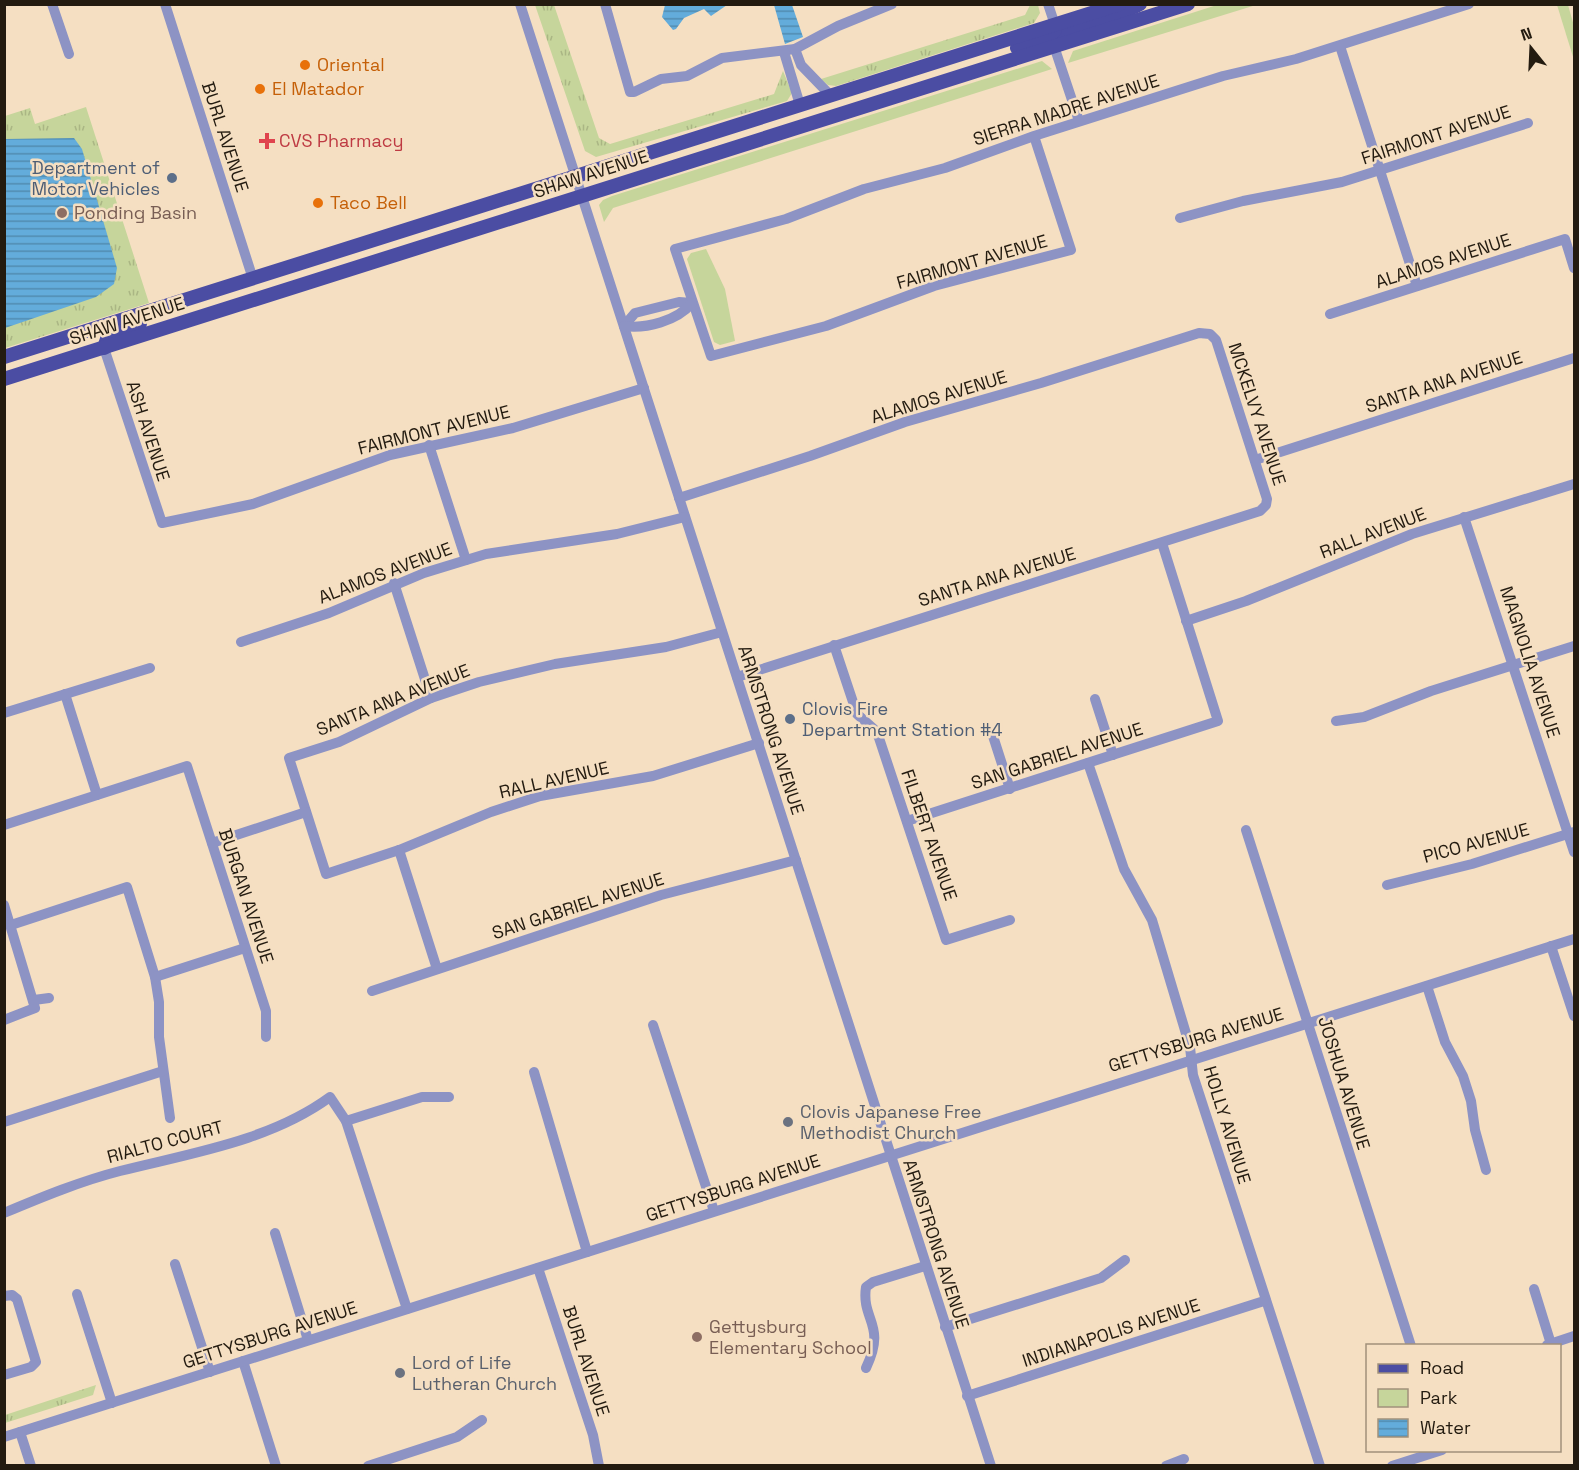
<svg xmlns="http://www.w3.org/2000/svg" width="1579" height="1470" viewBox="0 0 1579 1470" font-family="'Space Grotesk',sans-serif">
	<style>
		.grass { fill: url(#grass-tufts) }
		.green { fill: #c6d59b }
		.water { fill: url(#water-rules) }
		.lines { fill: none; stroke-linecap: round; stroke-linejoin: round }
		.minor { stroke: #8d93c4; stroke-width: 10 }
		.major { stroke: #4b4da3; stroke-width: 14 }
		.food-dot { fill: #e8710a; stroke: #f5dfc2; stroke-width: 2 }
		.health-dot { fill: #e0444e; stroke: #f5dfc2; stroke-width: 2 }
		.service-dot { fill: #5c6f8a; stroke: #f5dfc2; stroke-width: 2 }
		.education-dot { fill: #8d6e63; stroke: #f5dfc2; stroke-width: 2 }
		.worship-dot { fill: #6b7280; stroke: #f5dfc2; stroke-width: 2 }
		.labels { text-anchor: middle; stroke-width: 5; stroke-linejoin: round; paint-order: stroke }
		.food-label { font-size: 18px; fill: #c56008; stroke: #f5dfc2; text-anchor: start }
		.street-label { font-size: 18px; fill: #231b10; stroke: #f5dfc2 }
		.health-label { font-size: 18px; fill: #be3a42; stroke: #f5dfc2; text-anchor: start }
		.service-label { font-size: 18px; fill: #4e5e75; stroke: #f5dfc2; text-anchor: end }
		.education-label { font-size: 18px; fill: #785e54; stroke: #f5dfc2; text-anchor: start }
		.worship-label { font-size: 18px; fill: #5b616d; stroke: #f5dfc2; text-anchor: start }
	</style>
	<defs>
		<pattern id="grass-tufts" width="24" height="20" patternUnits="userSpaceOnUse" patternTransform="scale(1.5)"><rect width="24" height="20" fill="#c6d59b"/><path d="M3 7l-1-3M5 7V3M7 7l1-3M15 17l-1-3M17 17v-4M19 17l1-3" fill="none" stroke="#aab684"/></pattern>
		<pattern id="water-rules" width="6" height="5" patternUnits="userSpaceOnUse" patternTransform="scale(1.5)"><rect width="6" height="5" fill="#63acdb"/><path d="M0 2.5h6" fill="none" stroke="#518bb0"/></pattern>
	</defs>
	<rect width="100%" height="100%" fill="#f5dfc2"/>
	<g class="grass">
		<path d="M535,5H554L599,138L610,144L774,94L783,71L792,93L787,101L596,157L585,151Z"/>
		<path d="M1030,5H1038L1040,13L1034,23L836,86L828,85L821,79L1025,15Z"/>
		<path d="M86,107L149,303L5,348V116L30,108L35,124Z"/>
		<path d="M96,1385L93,1395L5,1423V1415Z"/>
	</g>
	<g class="green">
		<path d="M1220,4L1256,5L1068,63L1073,51Z"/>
		<path d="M1557,5H1568L1574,26V60Z"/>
		<path d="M1042,61L1052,69L613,208L604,222L599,205L603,200L612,196Z"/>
		<path d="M706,249L725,289L735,341L720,345L714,342L687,259L691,253Z"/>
	</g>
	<g class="water">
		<path d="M665,5V4L727,5L711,16L704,9L684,18L676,29L673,30L662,17Z"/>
		<path d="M774,5H792L803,37L785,44Z"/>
		<path d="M74,138L82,149L117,268L114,284L96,297L5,328V139Z"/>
	</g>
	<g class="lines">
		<g class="minor">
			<path d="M52,4L69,54"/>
			<path d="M165,4L253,279"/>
			<path d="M520,4L991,1466"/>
			<path d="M605,4L630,92H634L661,79L687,76L722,58L795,49L838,26L892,4"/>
			<path d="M1048,4L1055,25"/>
			<path d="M1054,46L1079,121"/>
			<path d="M1340,46L1417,286"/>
			<path d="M795,49L801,65L831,96"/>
			<path d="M784,52L800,105"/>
			<path d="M1034,136L1071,250L934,286L826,326L711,356L675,249L786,219L864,189L945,168L1034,136L1223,76L1296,59L1469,4"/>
			<path d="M1180,218L1243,201L1342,182L1528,123"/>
			<path d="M1330,314L1565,239L1574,268"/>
			<path d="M624,326L635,313L679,302L692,303"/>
			<path d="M624,326C646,329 677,321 692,303"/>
			<path d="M104,348L162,523L253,504L390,455L513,428L644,388"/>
			<path d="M429,445L466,560"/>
			<path d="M1255,460L1574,358"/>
			<path d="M679,498L810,456L905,422L1041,383L1199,333L1210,334L1216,340L1267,499L1266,505L1260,511L737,677"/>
			<path d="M1464,517L1574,852"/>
			<path d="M394,583L431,698"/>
			<path d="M1186,621L1246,601L1412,534L1574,484"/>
			<path d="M722,632L666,647L555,664L479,682L431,698L339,742L289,758L326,874L399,850L491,812L540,796L653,776L759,743"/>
			<path d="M241,642L329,613L424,573L486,554L617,534L685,517"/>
			<path d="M834,645L857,714L876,731L879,738L946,940L1010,920"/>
			<path d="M65,694L97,795"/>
			<path d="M1095,699L1113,755"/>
			<path d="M4,713L150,668"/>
			<path d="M1336,721L1364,717L1431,691L1574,646"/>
			<path d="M992,733L1010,789"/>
			<path d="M1088,763L1124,869L1152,920L1190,1047L1193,1075L1320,1466"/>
			<path d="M907,821L1218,721L1162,543"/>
			<path d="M4,825L187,766L266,1011V1037"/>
			<path d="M1246,830L1411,1346"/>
			<path d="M212,843L306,812"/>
			<path d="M399,850L437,969"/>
			<path d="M1387,885L1472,864L1574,832"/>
			<path d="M4,905L35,1008L4,1020"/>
			<path d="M11,925L127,887L155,977L159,1002V1037L170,1118"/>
			<path d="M1551,946L1574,1016"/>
			<path d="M155,977L245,948"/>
			<path d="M1427,986L1445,1042L1463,1076L1471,1101L1475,1130L1486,1170"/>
			<path d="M372,991L661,895L796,860"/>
			<path d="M34,1000L49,998"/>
			<path d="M653,1025L714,1211"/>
			<path d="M534,1072L587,1252"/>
			<path d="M346,1121L422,1097H449"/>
			<path d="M4,1122L163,1071"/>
			<path d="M4,1213C42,1197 81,1181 120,1171C191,1153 270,1141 330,1097L346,1121L407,1309"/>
			<path d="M275,1233L308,1340"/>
			<path d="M175,1264L210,1372"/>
			<path d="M538,1268L593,1435L599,1466"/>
			<path d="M1534,1289L1551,1344"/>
			<path d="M77,1294L112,1403"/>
			<path d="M4,1296L12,1295L17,1299L36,1362L31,1367L4,1375"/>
			<path d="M945,1327L1101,1278L1125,1260"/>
			<path d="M1547,1345L1574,1336"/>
			<path d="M243,1361L276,1466"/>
			<path d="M866,1368C887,1324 861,1321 866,1287L873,1282L925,1266"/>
			<path d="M967,1396L1264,1301"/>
			<path d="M20,1432L31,1466"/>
			<path d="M4,1437L1574,939"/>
			<path d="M368,1466L457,1437L482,1420"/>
			<path d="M1166,1466L1184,1459"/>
			<path d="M1392,1466L1442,1450"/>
		</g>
		<g class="major">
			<path d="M1054,46C1063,25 1118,17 1140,4"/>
			<path d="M1017,48L1046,39L1055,30V25"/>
			<path d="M104,348L108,336L140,324"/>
			<path d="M4,357L1120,4"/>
			<path d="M4,379L1188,4"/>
		</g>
	</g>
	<g class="food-dot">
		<circle cx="305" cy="65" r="6"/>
		<circle cx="260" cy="89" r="6"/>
		<circle cx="318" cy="203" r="6"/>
	</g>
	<path class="health-dot" d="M264 132h6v6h6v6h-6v6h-6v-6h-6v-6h6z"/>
	<g class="service-dot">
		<circle cx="172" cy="178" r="6"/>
		<circle cx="790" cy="719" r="6"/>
	</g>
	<g class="education-dot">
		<circle cx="62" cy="213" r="6"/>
		<circle cx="697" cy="1337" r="6"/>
	</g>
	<g class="worship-dot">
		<circle cx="788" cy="1122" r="6"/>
		<circle cx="400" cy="1373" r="6"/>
	</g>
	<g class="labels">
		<g class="food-label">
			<text x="317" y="71">Oriental</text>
			<text x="272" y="95">El Matador</text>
			<text x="330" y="209">Taco Bell</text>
		</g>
		<g class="street-label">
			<text transform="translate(1066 110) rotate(-18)" y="6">SIERRA MADRE AVENUE</text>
			<text transform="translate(1436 135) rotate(-18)" y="6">FAIRMONT AVENUE</text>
			<text transform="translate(225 137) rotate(72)" y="6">BURL AVENUE</text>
			<text transform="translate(591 174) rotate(-18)" y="6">SHAW AVENUE</text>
			<text transform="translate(1443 261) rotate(-18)" y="6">ALAMOS AVENUE</text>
			<text transform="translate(972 262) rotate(-16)" y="6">FAIRMONT AVENUE</text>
			<text transform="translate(127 321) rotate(-18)" y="6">SHAW AVENUE</text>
			<text transform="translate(1444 382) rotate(-18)" y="6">SANTA ANA AVENUE</text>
			<text transform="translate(939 397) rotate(-17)" y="6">ALAMOS AVENUE</text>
			<text transform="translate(1257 414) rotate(72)" y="6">MCKELVY AVENUE</text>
			<text transform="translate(434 430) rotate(-14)" y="6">FAIRMONT AVENUE</text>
			<text transform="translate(148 431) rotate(72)" y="6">ASH AVENUE</text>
			<text transform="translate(1373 533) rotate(-21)" y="6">RALL AVENUE</text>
			<text transform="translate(385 573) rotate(-21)" y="6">ALAMOS AVENUE</text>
			<text transform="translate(997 577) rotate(-17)" y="6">SANTA ANA AVENUE</text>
			<text transform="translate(1530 662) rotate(72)" y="6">MAGNOLIA AVENUE</text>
			<text transform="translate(393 700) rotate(-22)" y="6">SANTA ANA AVENUE</text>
			<text transform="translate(771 730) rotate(72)" y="6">ARMSTRONG AVENUE</text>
			<text transform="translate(1057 756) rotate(-18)" y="6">SAN GABRIEL AVENUE</text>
			<text transform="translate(554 780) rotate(-13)" y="6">RALL AVENUE</text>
			<text transform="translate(929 835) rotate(71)" y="6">FILBERT AVENUE</text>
			<text transform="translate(1476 843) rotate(-15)" y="6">PICO AVENUE</text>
			<text transform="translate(246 896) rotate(72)" y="6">BURGAN AVENUE</text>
			<text transform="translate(578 906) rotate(-18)" y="6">SAN GABRIEL AVENUE</text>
			<text transform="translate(1196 1040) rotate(-17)" y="6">GETTYSBURG AVENUE</text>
			<text transform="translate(1344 1083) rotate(73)" y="6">JOSHUA AVENUE</text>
			<text transform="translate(1227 1125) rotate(73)" y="6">HOLLY AVENUE</text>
			<text transform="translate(165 1142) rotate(-15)" y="6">RIALTO COURT</text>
			<text transform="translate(733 1188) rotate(-18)" y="6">GETTYSBURG AVENUE</text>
			<text transform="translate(936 1244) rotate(72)" y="6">ARMSTRONG AVENUE</text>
			<text transform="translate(1111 1333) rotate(-18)" y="6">INDIANAPOLIS AVENUE</text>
			<text transform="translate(270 1335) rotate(-18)" y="6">GETTYSBURG AVENUE</text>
			<text transform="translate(586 1361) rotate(72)" y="6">BURL AVENUE</text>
		</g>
		<g class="health-label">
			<text x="279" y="147">CVS Pharmacy</text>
		</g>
		<g class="service-label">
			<text x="160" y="174">Department of<tspan x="160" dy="21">Motor Vehicles</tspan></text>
			<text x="802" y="715" text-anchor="start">Clovis Fire<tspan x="802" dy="21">Department Station #4</tspan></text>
		</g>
		<g class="education-label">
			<text x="74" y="219">Ponding Basin</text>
			<text x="709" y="1333">Gettysburg<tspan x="709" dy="21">Elementary School</tspan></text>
		</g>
		<g class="worship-label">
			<text x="800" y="1118">Clovis Japanese Free<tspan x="800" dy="21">Methodist Church</tspan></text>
			<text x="412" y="1369">Lord of Life<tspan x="412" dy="21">Lutheran Church</tspan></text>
		</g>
	</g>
	<rect width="1579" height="1470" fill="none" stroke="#231b10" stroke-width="12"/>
	<rect x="1366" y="1344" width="195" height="108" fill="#f5dfc2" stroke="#a1917b" stroke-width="1.5"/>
	<rect x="1378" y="1364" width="30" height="9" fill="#4b4da3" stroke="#a1917b" stroke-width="1.5"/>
	<text x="1420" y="1374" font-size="18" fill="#231b10">Road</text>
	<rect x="1378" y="1389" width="30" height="18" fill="#c6d59b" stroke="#a1917b" stroke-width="1.5"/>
	<text x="1420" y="1404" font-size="18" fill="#231b10">Park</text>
	<rect x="1378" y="1419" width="30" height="18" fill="url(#water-rules)" stroke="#a1917b" stroke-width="1.5"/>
	<text x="1420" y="1434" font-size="18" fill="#231b10">Water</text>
	<g transform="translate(1531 48) rotate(342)" stroke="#f5dfc2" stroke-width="4.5" paint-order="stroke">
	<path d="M0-4.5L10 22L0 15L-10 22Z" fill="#231b10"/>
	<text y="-9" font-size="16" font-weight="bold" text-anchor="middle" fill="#231b10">N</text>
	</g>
</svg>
